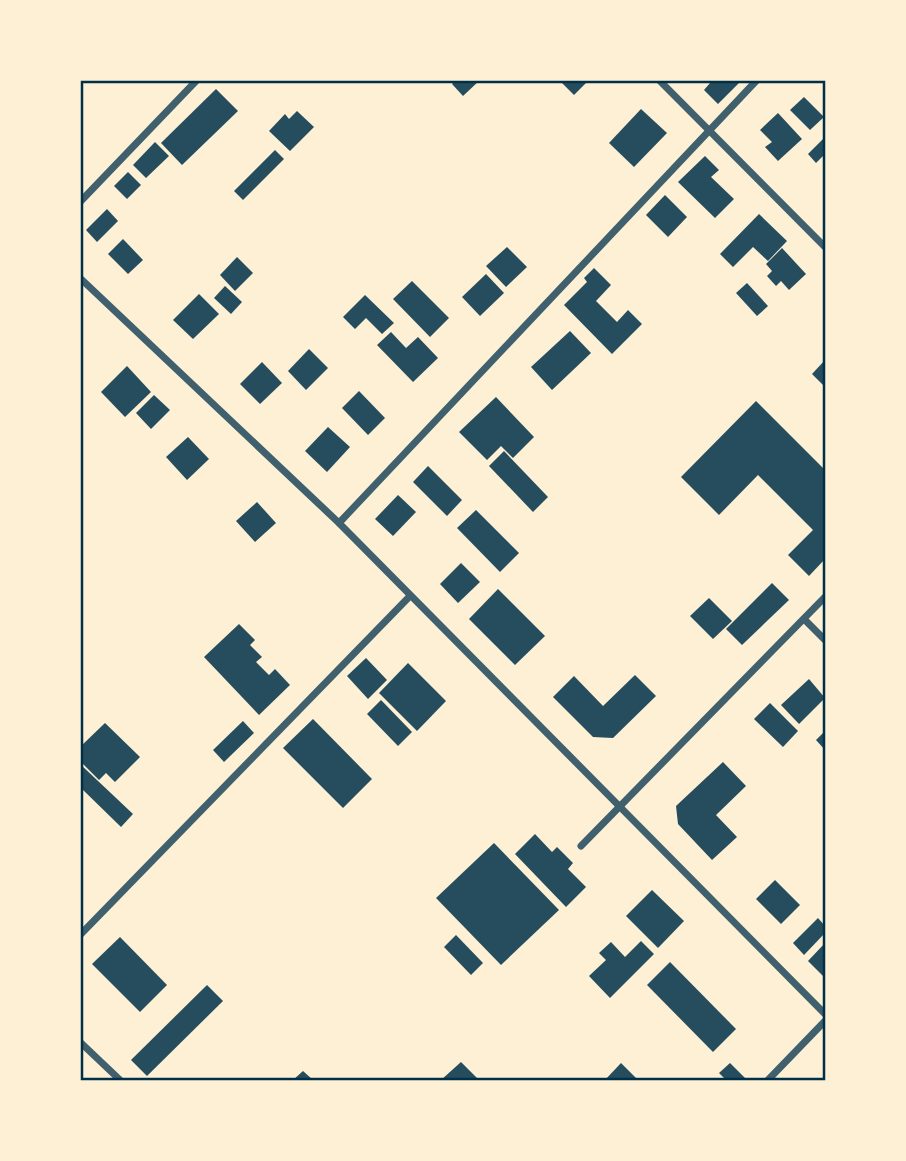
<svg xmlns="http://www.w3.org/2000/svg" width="906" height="1161" viewBox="0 0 906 1161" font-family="Quicksand,sans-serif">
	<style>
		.building { fill: #264d5e }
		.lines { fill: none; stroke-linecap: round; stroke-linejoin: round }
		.minor { stroke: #3f606c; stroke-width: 7 }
		.neatline { fill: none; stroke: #003049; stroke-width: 2.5 }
	</style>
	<rect width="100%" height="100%" fill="#fdf0d5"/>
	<g class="building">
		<path d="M456,80H480L463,96L452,84Z"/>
		<path d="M559,80H589L574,95Z"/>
		<path d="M708,80H742L718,104L704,90L710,83Z"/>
		<path d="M216,89L238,111L182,165L161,143Z"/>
		<path d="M804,97L824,117L810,130L790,110Z"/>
		<path d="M641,109L667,133L634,167L609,143Z"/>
		<path d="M297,111L314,127L290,151L269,131L285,114L289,119Z"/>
		<path d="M778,113L802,139L778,161L765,147L772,142L760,130Z"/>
		<path d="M825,137V154L816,163L808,154Z"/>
		<path d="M155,142L169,156L146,178L133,165Z"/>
		<path d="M275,150L284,159L243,200L234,191Z"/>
		<path d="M705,156L719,170L711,177L734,199L715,218L678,182Z"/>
		<path d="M128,172L141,185L127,199L114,186Z"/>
		<path d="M665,195L687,217L668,237L646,215Z"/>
		<path d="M107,209L118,221L97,242L86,230Z"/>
		<path d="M759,214L787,241L768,261L753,247L733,267L720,254Z"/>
		<path d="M123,239L143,260L128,274L108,254Z"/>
		<path d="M507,247L527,267L506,287L486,266Z"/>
		<path d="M782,248L806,274L789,290L781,281L776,286L767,276L772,271L766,264Z"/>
		<path d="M237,257L253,273L235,291L220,275Z"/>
		<path d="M594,268L611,285L596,301L617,322L628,310L642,324L612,354L564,305L587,282L584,278Z"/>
		<path d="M486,274L504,293L480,316L462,297Z"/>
		<path d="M412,281L449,318L430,337L393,299Z"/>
		<path d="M747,283L768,306L757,316L736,293Z"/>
		<path d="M225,286L242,302L231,314L214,298Z"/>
		<path d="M199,294L219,314L193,339L173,320Z"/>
		<path d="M365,295L394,323L382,334L366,318L355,329L343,317Z"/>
		<path d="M570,331L591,353L552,390L531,367Z"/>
		<path d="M391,332L406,348L418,337L438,358L413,382L377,345Z"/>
		<path d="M309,349L328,368L306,390L288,371Z"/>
		<path d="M825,360V387L812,374Z"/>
		<path d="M262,362L282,383L260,404L240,384Z"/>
		<path d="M127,366L151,392L125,417L101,392Z"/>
		<path d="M359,391L385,418L368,435L342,408Z"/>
		<path d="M154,395L170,410L151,429L136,413Z"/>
		<path d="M496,397L534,437L513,458L501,446L487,460L459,432Z"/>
		<path d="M756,401L825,470V559L809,576L788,555L813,530L758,475L719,515L681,477Z"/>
		<path d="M328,427L350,447L327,472L305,451Z"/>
		<path d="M188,437L209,459L187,480L166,457Z"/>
		<path d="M504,451L548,497L533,512L489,466Z"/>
		<path d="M428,466L462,500L447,516L413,482Z"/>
		<path d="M398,495L416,512L393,536L375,519Z"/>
		<path d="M257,502L276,523L255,542L236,521Z"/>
		<path d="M476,510L519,553L500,572L457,528Z"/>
		<path d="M461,563L480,582L458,603L440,584Z"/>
		<path d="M772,583L789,600L742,645L726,629Z"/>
		<path d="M498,589L545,636L515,665L469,619Z"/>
		<path d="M709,598L732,621L713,639L690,616Z"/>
		<path d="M239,624L255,640L250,645L262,657L256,662L269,675L275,669L290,685L259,715L204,657Z"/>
		<path d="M366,658L387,680L368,699L347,676Z"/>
		<path d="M408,663L446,701L417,731L379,693Z"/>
		<path d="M635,675L656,696L613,738L593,737L553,697L574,676L603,706Z"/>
		<path d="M809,679L825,698L799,724L781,705Z"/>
		<path d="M381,700L412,732L398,746L367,714Z"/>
		<path d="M770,703L798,731L783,747L754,719Z"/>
		<path d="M313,719L372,779L343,808L283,748Z"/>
		<path d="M243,721L254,733L224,762L213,750Z"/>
		<path d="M105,723L140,757L115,782L106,773L99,780L80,761V747Z"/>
		<path d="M825,731V750L816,740Z"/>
		<path d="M723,762L746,786L716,815L737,837L712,860L678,824L676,806Z"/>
		<path d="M80,764L133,814L121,827L80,787Z"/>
		<path d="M535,834L552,852L557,847L573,863L568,869L586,887L566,907L515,854Z"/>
		<path d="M494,843L559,910L501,965L436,898Z"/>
		<path d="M775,880L800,905L781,924L756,899Z"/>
		<path d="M652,890L684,921L658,948L626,916Z"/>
		<path d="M818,918L825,926V933L804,955L793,943Z"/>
		<path d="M456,935L483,963L471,975L444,947Z"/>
		<path d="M120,937L167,985L140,1012L92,964Z"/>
		<path d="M641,941L654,954L610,998L589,976L606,960L599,953L611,942L625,957Z"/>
		<path d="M825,943V978L808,961Z"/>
		<path d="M670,962L736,1029L713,1052L647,985Z"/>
		<path d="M207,985L223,1001L147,1076L131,1060Z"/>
		<path d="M461,1062L479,1080H441Z"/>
		<path d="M621,1063L638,1080H605Z"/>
		<path d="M730,1063L747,1080H726L719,1073Z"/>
		<path d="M303,1071L313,1080H293Z"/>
	</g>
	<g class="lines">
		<g class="minor">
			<path d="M659,80L825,247"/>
			<path d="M80,202L197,80"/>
			<path d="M80,278L339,523L825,1014"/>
			<path d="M339,523L757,80"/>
			<path d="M804,619L825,640"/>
			<path d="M581,846L825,597"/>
			<path d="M80,935L410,596"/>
			<path d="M80,1042L120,1080"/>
			<path d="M768,1080L825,1021"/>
		</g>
	</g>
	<rect width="906" height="1161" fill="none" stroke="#fdf0d5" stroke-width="164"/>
	<rect x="82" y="82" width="742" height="997" class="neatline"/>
</svg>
